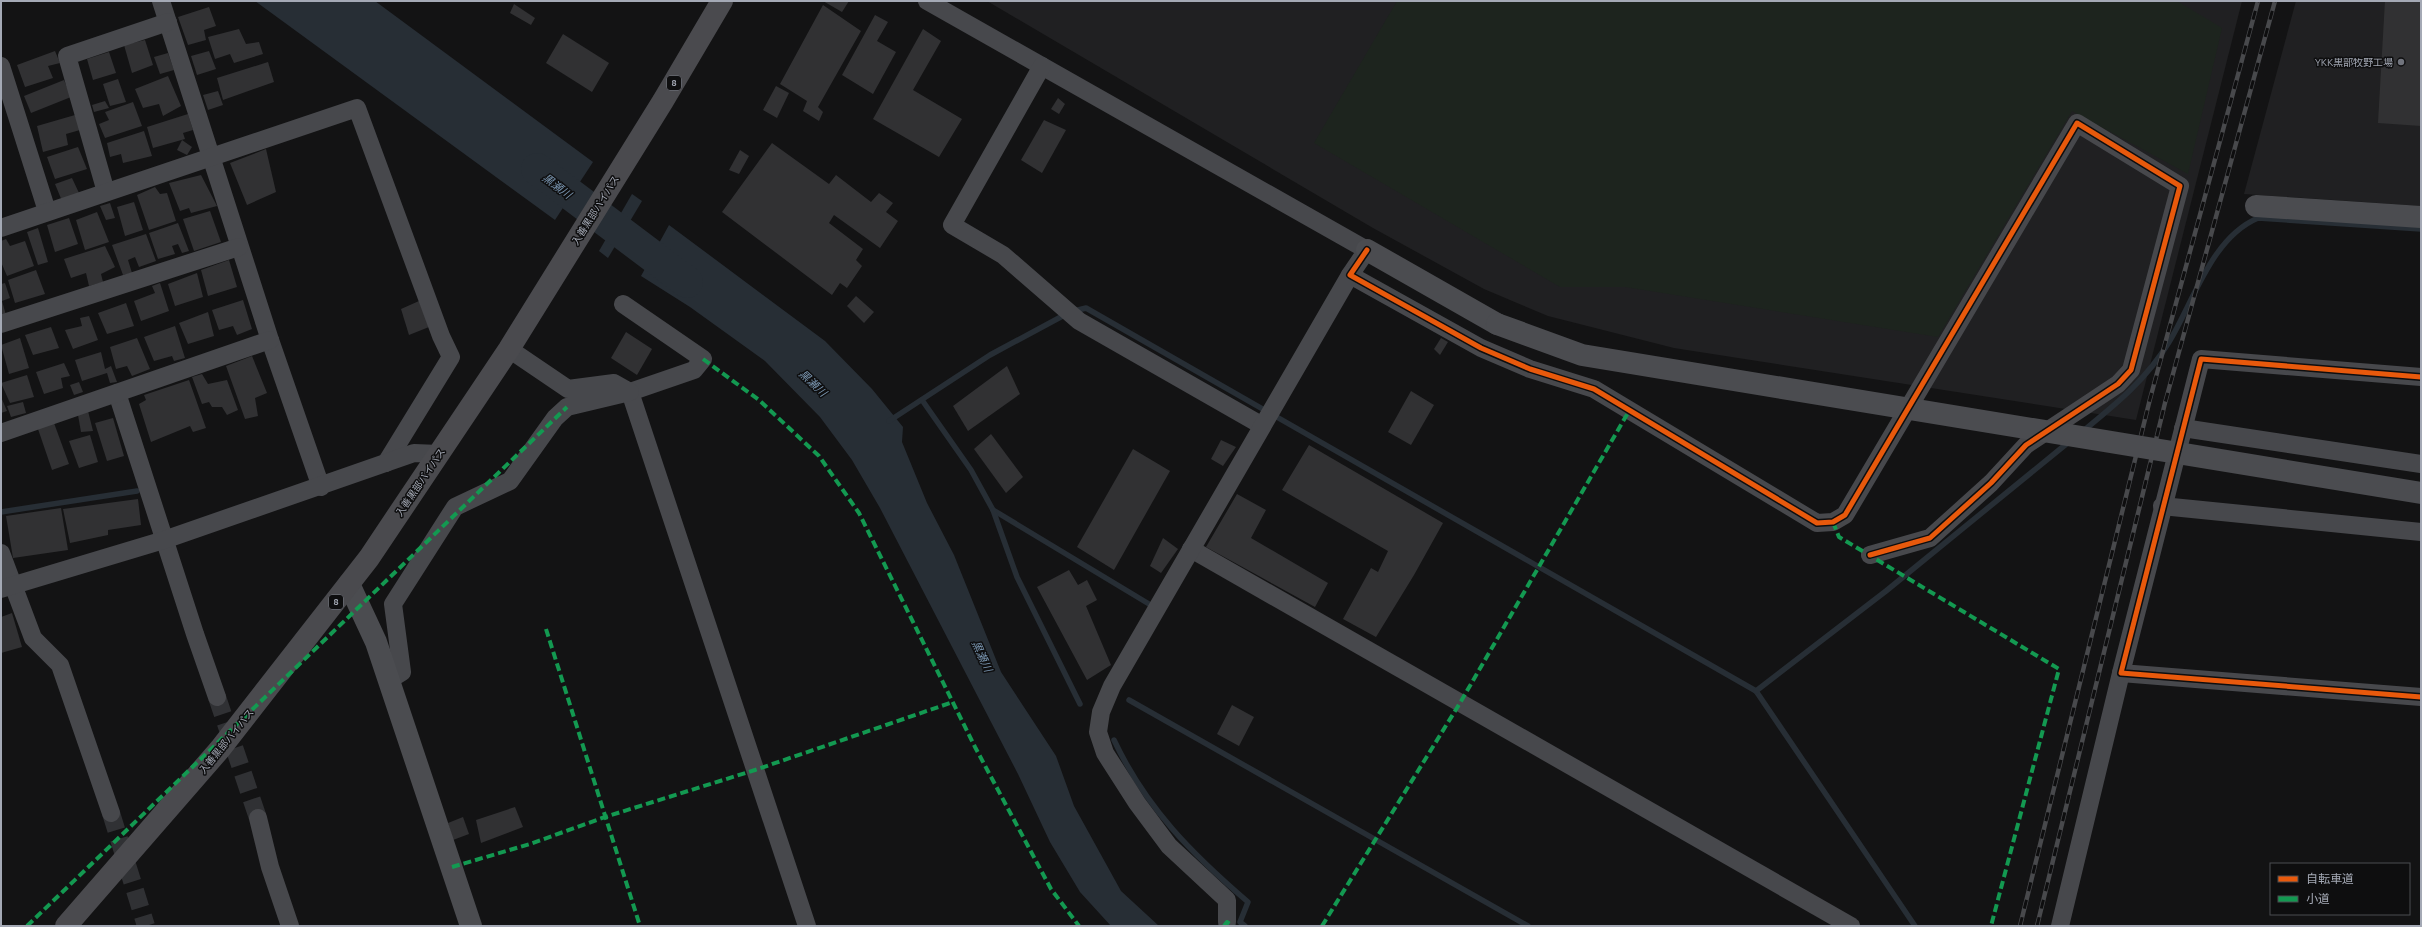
<svg xmlns="http://www.w3.org/2000/svg" width="2422" height="927" viewBox="0 0 2422 927" font-family="Ubuntu,'Noto Sans JP',sans-serif">
	<style>
		.built { fill: #202022 }
		.green { fill: #1d241e }
		.water { fill: #272e35 }
		.lines { fill: none; stroke-linecap: round; stroke-linejoin: round }
		.stream { stroke: #272e35; stroke-width: 5.5 }
		.river { stroke: #272e35; stroke-width: 32 }
		.building { fill: #313133 }
		.street-tunnel { stroke: #303134; stroke-width: 18; stroke-dasharray: 18 9; stroke-linecap: butt }
		.street { stroke: #47484c; stroke-width: 18 }
		.secondary { stroke: #4b4c50; stroke-width: 22 }
		.highway { stroke: #4a4a4e; stroke-width: 22 }
		.rail-casing { stroke: #48494c; stroke-width: 4.5 }
		.rail { stroke: #0e0e0f; stroke-width: 3; stroke-dasharray: 9; stroke-linecap: butt }
		.secondary-bridge { stroke: #4b4c50; stroke-width: 22 }
		.quiet { stroke: #139951; stroke-width: 4; stroke-dasharray: 8 4; stroke-linecap: butt }
		.cycleway-casing { stroke: #0e0e0f; stroke-width: 8 }
		.cycleway { stroke: #e8590c; stroke-width: 5 }
		.poi-dot { fill: #71747d; stroke: #0e0e0f; stroke-width: 1.5 }
		.labels { text-anchor: middle; stroke-width: 3; stroke-linejoin: round; paint-order: stroke }
		.shield { fill: #0e0e0f; stroke: #777a83; stroke-width: 1 }
		.shield-label { font-size: 9px; font-weight: bold; fill: #a4a9b5 }
		.poi-label { font-size: 10px; fill: #a4a9b5; stroke: #0e0e0f; text-anchor: end }
		.street-label { font-size: 10px; fill: #a4a9b5; stroke: #0e0e0f }
		.water-label { font-size: 11px; font-style: italic; fill: #7a96b1; stroke: #0e0e0f }
	</style>
	<rect width="100%" height="100%" fill="#131314"/>
	<g class="built">
		<path d="M987,1H2242L2136,420L1674,348L1548,316L1484,289L1373,228Z"/>
		<path d="M2296,1H2421V206L2244,194Z"/>
	</g>
	<path class="green" d="M1397,1H2177L2222,28L2188,174L2072,111L1938,337L1625,287H1560L1314,143Z"/>
	<g class="water">
		<path d="M255,1H375L593,162L555,220Z"/>
		<path d="M632,194L642,201L608,258L599,251Z"/>
		<path d="M669,225L825,341L872,389L903,427L902,442L927,503L954,555L1001,672L1056,756L1074,806L1121,891L1159,926H1111L1080,892L1050,842L1018,774L880,508L852,460L820,417L765,361L690,307L641,276Z"/>
	</g>
	<g class="lines">
		<g class="stream">
			<path d="M922,400L971,470L993,510L1149,604"/>
			<path d="M889,421L990,355L1070,312L1086,308L1756,691L1915,926"/>
			<path d="M2083,431C2116,404 2147,379 2169,342C2194,301 2211,238 2258,218L2421,229"/>
			<path d="M993,510L1017,577L1080,704"/>
			<path d="M1,512L137,491"/>
			<path d="M1756,691L1886,591L2070,441"/>
			<path d="M1129,700L1528,926"/>
			<path d="M1114,740C1146,808 1192,854 1248,902L1240,922L1245,926"/>
		</g>
		<path class="river" d="M537,169L687,282"/>
	</g>
	<g class="building">
		<path d="M823,1H849L842,12Z"/>
		<path d="M2385,1H2421V126L2378,123Z"/>
		<path d="M514,4L535,18L531,25L510,13Z"/>
		<path d="M823,5L861,31L818,107L823,112L819,121L803,111L807,101L780,84Z"/>
		<path d="M209,7L216,26L204,30L206,40L188,45L178,17Z"/>
		<path d="M875,15L888,22L877,41L896,52L873,94L842,75Z"/>
		<path d="M239,29L246,44L259,42L263,54L234,63L230,54L215,59L208,37Z"/>
		<path d="M923,29L941,41L913,90L962,119L939,157L873,119Z"/>
		<path d="M563,34L609,63L592,92L546,63Z"/>
		<path d="M145,40L153,65L132,73L124,45Z"/>
		<path d="M55,51L60,63L48,66L53,78L25,87L17,65Z"/>
		<path d="M209,51L216,69L197,75L191,56Z"/>
		<path d="M109,52L116,73L93,80L87,59Z"/>
		<path d="M168,53L174,70L160,74L154,57Z"/>
		<path d="M268,62L274,82L223,100L217,78Z"/>
		<path d="M168,76L181,106L163,116L159,104L143,108L135,89Z"/>
		<path d="M118,79L126,102L110,106L103,84Z"/>
		<path d="M64,80L71,97L31,113L24,96Z"/>
		<path d="M776,86L789,93L777,118L763,110Z"/>
		<path d="M218,91L223,105L208,110L203,95Z"/>
		<path d="M1058,98L1065,104L1059,114L1051,109Z"/>
		<path d="M105,101L109,108L94,112L92,105Z"/>
		<path d="M133,102L142,126L105,138L99,124L109,120L105,112Z"/>
		<path d="M188,114L193,130L183,133L185,139L153,148L147,127Z"/>
		<path d="M75,115L80,130L66,134L68,145L43,152L37,126Z"/>
		<path d="M1044,120L1066,130L1042,173L1021,160Z"/>
		<path d="M144,131L152,156L123,163L121,154L110,157L107,143Z"/>
		<path d="M182,140L192,147L187,155L177,150Z"/>
		<path d="M772,143L829,184L836,175L871,202L879,193L893,203L886,212L898,221L880,248L834,215L829,223L863,249L856,260L862,266L847,288L840,283L832,295L722,212Z"/>
		<path d="M78,147L87,169L55,179L47,157Z"/>
		<path d="M266,149L276,192L247,205L230,163Z"/>
		<path d="M740,150L749,156L739,174L729,170Z"/>
		<path d="M201,175L217,206L191,213L189,208L180,211L169,183Z"/>
		<path d="M72,178L79,193L62,201L55,184Z"/>
		<path d="M155,187L160,194L167,193L176,221L149,230L137,195Z"/>
		<path d="M134,202L143,230L125,236L117,207Z"/>
		<path d="M110,203L115,218L106,220L100,206Z"/>
		<path d="M210,211L221,242L194,251L183,219Z"/>
		<path d="M97,212L109,242L85,250L76,220Z"/>
		<path d="M69,218L78,244L55,252L47,225Z"/>
		<path d="M178,223L189,251L182,253L178,244L172,246L175,254L158,259L149,233Z"/>
		<path d="M38,228L48,262L38,265L27,232Z"/>
		<path d="M146,234L156,261L139,267L135,257L128,260L132,273L123,275L112,245Z"/>
		<path d="M6,239L10,246L25,241L34,266L7,276L1,262V241Z"/>
		<path d="M105,246L115,267L101,274L103,282L89,286L86,273L71,278L64,259Z"/>
		<path d="M229,260L237,287L208,296L201,270Z"/>
		<path d="M36,270L45,294L15,303L8,280Z"/>
		<path d="M197,273L203,297L175,306L168,284Z"/>
		<path d="M5,283L10,298L2,301L6,315L1,317V284Z"/>
		<path d="M160,283L169,311L141,321L134,301L155,293L152,286Z"/>
		<path d="M856,296L874,312L864,323L847,306Z"/>
		<path d="M243,300L252,329L237,335L233,326L219,330L212,310Z"/>
		<path d="M419,301L429,327L409,335L401,309Z"/>
		<path d="M126,303L134,326L107,334L98,313Z"/>
		<path d="M208,312L214,336L188,344L179,323Z"/>
		<path d="M89,316L98,340L73,349L65,330L82,326L80,318Z"/>
		<path d="M175,326L185,358L174,361L172,356L154,361L144,337Z"/>
		<path d="M51,327L59,348L33,355L25,335Z"/>
		<path d="M626,332L652,349L637,375L611,358Z"/>
		<path d="M20,338L29,368L9,374L1,345Z"/>
		<path d="M137,338L150,369L132,376L127,366L116,369L110,347Z"/>
		<path d="M1441,338L1448,342L1440,355L1434,349Z"/>
		<path d="M101,352L105,369L111,366L117,382L110,383L107,373L82,381L75,360Z"/>
		<path d="M252,356L267,393L255,398L258,416L245,419L226,366Z"/>
		<path d="M64,363L70,376L61,378L63,388L44,394L36,372Z"/>
		<path d="M1007,366L1020,394L968,431L953,406Z"/>
		<path d="M202,374L208,384L227,380L238,410L227,415L222,407H212L209,402L202,404L192,377Z"/>
		<path d="M27,375L34,397L10,403L1,383Z"/>
		<path d="M189,380L206,428L193,432L190,426L151,442L139,404L146,400L144,395Z"/>
		<path d="M79,382L83,392L74,395L70,385Z"/>
		<path d="M1411,391L1434,405L1411,445L1388,432Z"/>
		<path d="M1,397L7,411L1,413Z"/>
		<path d="M23,402L26,413L11,417L7,406Z"/>
		<path d="M88,411L93,431L81,432L78,415Z"/>
		<path d="M113,418L124,456L107,461L95,423Z"/>
		<path d="M54,423L69,464L52,470L38,429Z"/>
		<path d="M991,434L1023,477L1006,493L974,449Z"/>
		<path d="M90,435L98,462L79,468L69,441Z"/>
		<path d="M1221,440L1236,447L1223,466L1211,459Z"/>
		<path d="M1309,445L1443,523L1414,575L1376,637L1343,619L1371,568L1378,572L1388,551L1282,490Z"/>
		<path d="M1133,449L1170,471L1114,570L1077,547Z"/>
		<path d="M1237,494L1266,510L1251,538L1328,583L1315,607L1206,547Z"/>
		<path d="M138,499L141,525L108,530V535L70,543L63,509Z"/>
		<path d="M61,508L68,550L13,558L6,516Z"/>
		<path d="M1163,538L1178,549L1161,573L1150,566Z"/>
		<path d="M1069,570L1078,585L1087,580L1097,600L1086,606L1111,665L1087,680L1037,587Z"/>
		<path d="M12,613L22,647L1,653V617Z"/>
		<path d="M1232,705L1254,717L1239,746L1217,734Z"/>
		<path d="M515,807L523,827L481,843L476,820Z"/>
		<path d="M463,817L469,834L453,840L448,823Z"/>
	</g>
	<g class="lines">
		<g class="street-tunnel">
			<path d="M217,697L258,818"/>
			<path d="M111,813L146,926"/>
		</g>
		<g class="street">
			<path d="M161,1L270,340L321,487"/>
			<path d="M927,1L1367,250L1350,275L1481,348L1530,369L1594,389L1817,523L1833,522L1845,515L2077,123L2180,186L2131,370L2118,384L2026,445L1991,483L1930,538L1870,555"/>
			<path d="M1,66L47,211"/>
			<path d="M1042,66L952,225L1003,255L1079,321L1261,425"/>
			<path d="M106,192L67,56L168,22"/>
			<path d="M1,228L357,108L441,336L451,357L386,463"/>
			<path d="M623,304L703,359L694,370L630,392L807,926"/>
			<path d="M1,324L239,247"/>
			<path d="M2421,377L2201,359L2121,673L2421,697"/>
			<path d="M117,393L195,634L217,697"/>
			<path d="M2183,428L2421,464"/>
			<path d="M1,433L270,340"/>
			<path d="M2162,506L2421,532"/>
			<path d="M1191,549L1851,926"/>
			<path d="M1,553L33,638L60,665L111,813"/>
			<path d="M1,589L164,540L414,453L439,454"/>
			<path d="M389,680L402,672L393,604L455,507L510,481L555,418L567,407L630,392L614,383L568,389L509,349"/>
			<path d="M258,818L270,867L290,926"/>
			<path d="M1227,922V900L1169,846L1137,803L1105,753L1098,732L1101,712L1112,686L1350,275"/>
			<path d="M2060,926L2121,673"/>
		</g>
		<g class="secondary">
			<path d="M2256,206L2421,217"/>
			<path d="M1367,250L1497,324"/>
			<path d="M349,584L376,642L471,926"/>
		</g>
		<path class="highway" d="M66,926L220,749L369,558L509,349L663,101L722,1"/>
		<g class="rail-casing">
			<g id="rail">
				<path d="M2020,926L2150,399L2258,1"/>
				<path d="M2037,926L2165,403L2275,1"/>
			</g>
		</g>
		<use href="#rail" class="rail"/>
		<path class="secondary-bridge" d="M1497,324L1582,355L2421,493"/>
		<g class="quiet">
			<path d="M703,359L759,400L819,456L859,513L975,747L1051,889L1079,926"/>
			<path d="M1833,522L1839,537L2059,669L1991,926"/>
			<path d="M546,629L640,926"/>
			<path d="M452,867L530,844L605,817L755,770L953,702"/>
			<path d="M27,926L567,407"/>
			<path d="M1224,926L1227,922L1233,926"/>
			<path d="M1322,926L1460,703L1629,411"/>
		</g>
		<g class="cycleway-casing">
			<g id="cycleway">
				<path d="M1367,250L1350,275L1481,348L1530,369L1594,389L1817,523L1833,522L1845,515L2077,123L2180,186L2131,370L2118,384L2026,445L1991,483L1930,538L1870,555"/>
				<path d="M2421,377L2201,359L2121,673L2421,697"/>
			</g>
		</g>
		<use href="#cycleway" class="cycleway"/>
	</g>
	<circle class="poi-dot" cx="2401" cy="62" r="4"/>
	<g class="labels">
		<g class="shield">
			<rect x="667" y="76" width="14" height="14" rx="3"/>
			<rect x="329" y="595" width="14" height="14" rx="3"/>
		</g>
		<g class="shield-label">
			<text x="674" y="86">8</text>
			<text x="336" y="605">8</text>
		</g>
		<g class="poi-label">
			<text x="2393" y="66">YKK黒部牧野工場</text>
		</g>
		<g class="street-label">
			<text transform="translate(595 210) rotate(-58)" y="4">入善黒部バイパス</text>
			<text transform="translate(420 482) rotate(-56)" y="4">入善黒部バイパス</text>
			<text transform="translate(226 741) rotate(-51)" y="4">入善黒部バイパス</text>
		</g>
		<g class="water-label">
			<text transform="translate(557 186) rotate(37)" y="4">黒瀬川</text>
			<text transform="translate(813 383) rotate(43)" y="4">黒瀬川</text>
			<text transform="translate(982 656) rotate(65)" y="4">黒瀬川</text>
		</g>
	</g>
	<rect width="2422" height="927" fill="none" stroke="#a4a9b5" stroke-width="4"/>
	<rect x="2270" y="863" width="140" height="52" fill="#0e0e0f" stroke="#4a4c51"/>
	<rect x="2278" y="876" width="20" height="6" fill="#e8590c" stroke="#4a4c51"/>
	<text x="2306" y="883" font-size="12" fill="#a4a9b5">自転車道</text>
	<rect x="2278" y="896" width="20" height="6" fill="#139951" stroke="#4a4c51"/>
	<text x="2306" y="903" font-size="12" fill="#a4a9b5">小道</text>
</svg>
